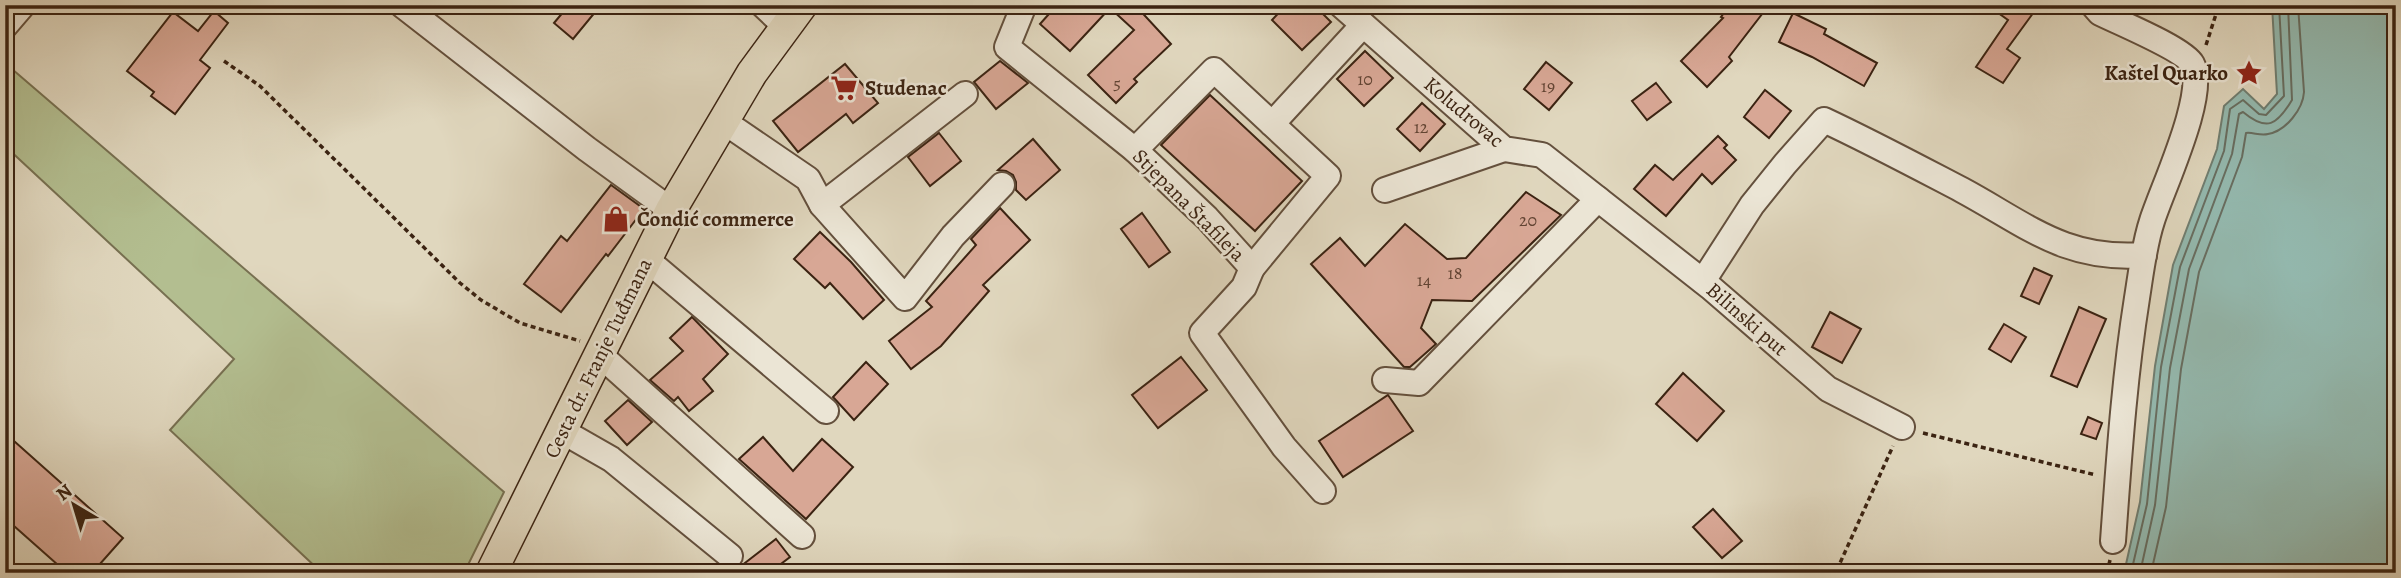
<svg xmlns="http://www.w3.org/2000/svg" width="2401" height="578" viewBox="0 0 2401 578" font-family="Alegreya,serif">
	<style>
		.green { fill: #b3be90; stroke: #777051; stroke-width: 2 }
		.water { fill: #94bab0; stroke: #707e71; stroke-width: 2 }
		.lines { fill: none; stroke-linecap: round; stroke-linejoin: round }
		.shore { stroke: #686e61; stroke-width: 2 }
		.building { fill: #d8a795; stroke: #3b2312; stroke-width: 2 }
		.minor-casing { stroke: #64503d; stroke-width: 28 }
		.major-casing { stroke: #3b2312; stroke-width: 33 }
		.path { stroke: #3b2312; stroke-width: 3.5; stroke-dasharray: 5 3.5; stroke-linecap: butt }
		.minor { stroke: #ebe5d5; stroke-width: 24 }
		.major { stroke: #e0d7be; stroke-width: 30 }
		.labels { text-anchor: middle; stroke-width: 5; stroke-linejoin: round; paint-order: stroke }
		.number-label { font-size: 18px; fill: #624433 }
		.poi-label { font-size: 21px; font-weight: bold; fill: #3b2312; stroke: #ebe5d5; text-anchor: start }
		.street-label { font-size: 21px; fill: #3b2312; stroke: #ebe5d5 }
	</style>
	<rect width="100%" height="100%" fill="#e0d7be"/>
	<filter id="stains"><feTurbulence type="fractalNoise" baseFrequency=".00286" numOctaves="4"/><feColorMatrix values="0 0 0 0 .2 0 0 0 0 .09 0 0 0 0 .02 0 0 0 .5 -.17"/></filter>
	<radialGradient id="worn" r=".72"><stop offset=".6" stop-color="#630" stop-opacity="0"/><stop offset="1" stop-color="#630" stop-opacity=".3"/></radialGradient>
	<path class="green" d="M5,63L504,492L464,573H322L170,430L234,359L5,146Z"/>
	<path class="water" d="M2272,5H2396V573H2124L2140,502L2155,366L2173,265L2217,149L2224,106L2243,89L2264,109L2277,94Z"/>
	<g class="lines">
		<g class="shore">
			<path d="M2131,573L2147,504L2161,367L2180,267L2224,151L2230,109L2243,100L2259,114L2266,115L2284,96L2279,5"/>
			<path d="M2140,573L2155,505L2170,368L2189,269L2232,154L2239,114L2243,112C2267,132 2277,125 2292,100L2288,5"/>
			<path d="M2151,573L2166,507L2181,369L2199,272L2242,157L2246,133C2253,132 2260,136 2268,134C2286,131 2303,109 2304,92L2298,5"/>
		</g>
	</g>
	<g class="building">
		<path d="M569,5H601L573,39L554,23Z"/>
		<path d="M1057,5H1135L1171,44L1134,79L1137,82L1116,103L1088,75L1134,30L1110,8L1070,51L1040,24Z"/>
		<path d="M1286,5H1314L1331,22L1302,50L1272,20Z"/>
		<path d="M1730,5H1769L1729,57L1732,61L1707,87L1681,61L1723,18L1721,17Z"/>
		<path d="M1987,5H2039L2007,49L2020,58L2003,83L1976,67L2008,20Z"/>
		<path d="M214,11L228,23L200,60L210,68L175,114L151,96L154,92L127,71L173,12L198,31Z"/>
		<path d="M1793,13L1826,29L1824,34L1877,63L1864,86L1812,57L1779,42Z"/>
		<path d="M1365,51L1393,78L1364,106L1337,79Z"/>
		<path d="M1000,61L1028,83L996,109L974,82Z"/>
		<path d="M1546,62L1572,83L1549,110L1524,89Z"/>
		<path d="M845,64L878,103L853,123L846,114L798,152L773,121Z"/>
		<path d="M1656,83L1671,102L1647,120L1632,101Z"/>
		<path d="M1765,90L1791,111L1769,138L1744,117Z"/>
		<path d="M1210,95L1302,181L1255,231L1161,145Z"/>
		<path d="M1422,103L1445,124L1420,151L1397,129Z"/>
		<path d="M939,133L961,161L930,186L908,157Z"/>
		<path d="M1718,136L1727,145L1724,148L1736,160L1712,184L1702,174L1666,216L1634,189L1655,165L1673,180Z"/>
		<path d="M1033,139L1060,170L1026,200L1016,190V182L1013,175L1006,171L998,170Z"/>
		<path d="M611,185L644,209L608,256L606,254L561,312L524,284L561,236L567,241Z"/>
		<path d="M1526,192L1561,215L1472,301L1432,300L1421,328L1436,344L1410,367H1404L1311,264L1340,238L1365,266L1405,224L1447,259L1466,258Z"/>
		<path d="M1000,208L1030,240L983,285L989,291L941,346L911,369L889,341L932,307L926,301L976,245L971,239Z"/>
		<path d="M1142,213L1170,252L1149,267L1121,229Z"/>
		<path d="M820,232L851,262L884,300L863,319L830,283L825,288L794,259Z"/>
		<path d="M2034,268L2052,276L2039,304L2021,296Z"/>
		<path d="M2079,307L2106,319L2077,387L2051,376Z"/>
		<path d="M1830,312L1861,329L1842,363L1812,347Z"/>
		<path d="M692,317L728,354L703,379L713,391L689,411L678,397L674,401L650,380L683,351L670,338Z"/>
		<path d="M2004,324L2026,337L2011,362L1989,349Z"/>
		<path d="M1181,357L1207,390L1158,428L1132,395Z"/>
		<path d="M866,362L888,384L854,420L833,397Z"/>
		<path d="M1683,373L1724,411L1697,441L1656,404Z"/>
		<path d="M1388,395L1413,431L1343,477L1319,441Z"/>
		<path d="M628,400L652,422L627,445L605,421Z"/>
		<path d="M2088,417L2102,423L2096,439L2081,434Z"/>
		<path d="M5,433L123,538L92,573H67L5,518Z"/>
		<path d="M763,437L793,471L822,439L853,467L806,519L739,459Z"/>
		<path d="M1713,509L1742,541L1722,558L1693,527Z"/>
		<path d="M776,539L790,557L769,573H732Z"/>
	</g>
	<g class="lines">
		<g class="minor-casing">
			<g id="minor">
				<path d="M402,5L587,149L671,210"/>
				<path d="M763,5L785,26"/>
				<path d="M1024,5L1007,47L1135,150L1207,218L1252,268L1244,287L1202,333L1284,447L1323,491"/>
				<path d="M1341,5L1504,149L1542,155L1710,287L1828,389L1902,427"/>
				<path d="M2093,5L2100,13C2118,22 2184,49 2192,64C2208,93 2162,189 2152,221C2144,245 2141,273 2137,298C2124,380 2119,459 2113,541"/>
				<path d="M5,26L23,5"/>
				<path d="M723,121L808,179L822,205L905,298L953,236L1002,185"/>
				<path d="M1272,124L1363,25"/>
				<path d="M1135,150L1214,70L1328,176L1252,268"/>
				<path d="M1385,190L1504,149"/>
				<path d="M822,205L965,94"/>
				<path d="M646,259L826,411"/>
				<path d="M1703,281L1752,205L1785,164L1824,120C1871,142 1916,166 1962,190C2027,225 2065,261 2144,255"/>
				<path d="M599,354L802,536"/>
				<path d="M1385,380L1419,383L1598,199"/>
				<path d="M562,431L611,459L730,556"/>
			</g>
		</g>
		<g class="major-casing">
			<path id="major" d="M491,573L671,210L752,73L802,5"/>
		</g>
		<g class="path">
			<path d="M2206,45L2219,5"/>
			<path d="M224,61L260,86L460,283L481,300L520,323L580,341"/>
			<path d="M1923,433L2096,475"/>
			<path d="M1827,573L1840,563L1893,446"/>
			<path d="M2107,573L2110,560"/>
		</g>
		<use href="#minor" class="minor"/>
		<use href="#major" class="major"/>
	</g>
	<defs>
		<g id="sight-bare" transform="scale(2.1)"><path d="M0-6L1.8-2.2L6-1.7L2.9 1.2L3.7 5.4L0 3.3L-3.7 5.4L-2.9 1.2L-6-1.7L-1.8-2.2Z" fill="#8f2418" stroke="#ebe5d5" stroke-width="2.5" paint-order="stroke"/></g>
		<g id="supermarket-bare" transform="scale(2.1)"><path d="M-6-5.5h2.5l.6 2H6L4.5 2H-2.5L-4.4-4H-6ZM-1.5 3.2a1.3 1.3 0 1 0 .1 0ZM3 3.2a1.3 1.3 0 1 0 .1 0Z" fill="#8f2418" stroke="#ebe5d5" stroke-width="2.5" paint-order="stroke"/></g>
		<g id="shop-bare" transform="scale(2.1)"><path d="M-5-2.5h2.3a2.7 3.5 0 0 1 5.4 0H5L5.5 6h-11ZM-1.5-2.5h3a1.5 2.3 0 0 0-3 0Z" fill="#8f2418" stroke="#ebe5d5" stroke-width="2.5" paint-order="stroke"/></g>
	</defs>
	<g fill-rule="evenodd">
		<use href="#sight-bare" x="2249" y="73"/>
		<use href="#supermarket-bare" x="844" y="88"/>
		<use href="#shop-bare" x="616" y="219"/>
	</g>
	<g class="labels">
		<g class="number-label">
			<text x="1365" y="85">10</text>
			<text x="1117" y="89">5</text>
			<text x="1548" y="92">19</text>
			<text x="1421" y="133">12</text>
			<text x="1528" y="226">20</text>
			<text x="1455" y="279">18</text>
			<text x="1424" y="286">14</text>
		</g>
		<g class="poi-label">
			<text x="2228" y="80" text-anchor="end">Kaštel Quarko</text>
			<text x="865" y="95">Studenac</text>
			<text x="637" y="226">Čondić commerce</text>
		</g>
		<g class="street-label">
			<text transform="translate(1464 112) rotate(40)" y="7">Koludrovac</text>
			<text transform="translate(1189 205) rotate(45)" y="7">Stjepana Štafileja</text>
			<text transform="translate(1747 319) rotate(41)" y="7">Bilinski put</text>
			<text transform="translate(598 358) rotate(-64)" y="7">Cesta dr. Franje Tuđmana</text>
		</g>
	</g>
	<rect width="2401" height="578" fill="none" stroke="#e0d7be" stroke-width="28"/>
	<rect x="7" y="7" width="2387" height="564" fill="none" stroke="#3b2312" stroke-width="3.5"/>
	<rect x="14" y="14" width="2373" height="550" fill="none" stroke="#3b2312" stroke-width="2"/>
	<g transform="translate(74 505) rotate(322)" stroke="#ebe5d5" stroke-width="5" paint-order="stroke">
	<path d="M0-5L12 26L0 18L-12 26Z" fill="#3b2312"/>
	<text y="-10" font-size="19" font-weight="bold" text-anchor="middle" fill="#3b2312">N</text>
	</g>
	<rect width="100%" height="100%" filter="url(#stains)"/>
	<rect width="100%" height="100%" fill="url(#worn)"/>
</svg>
